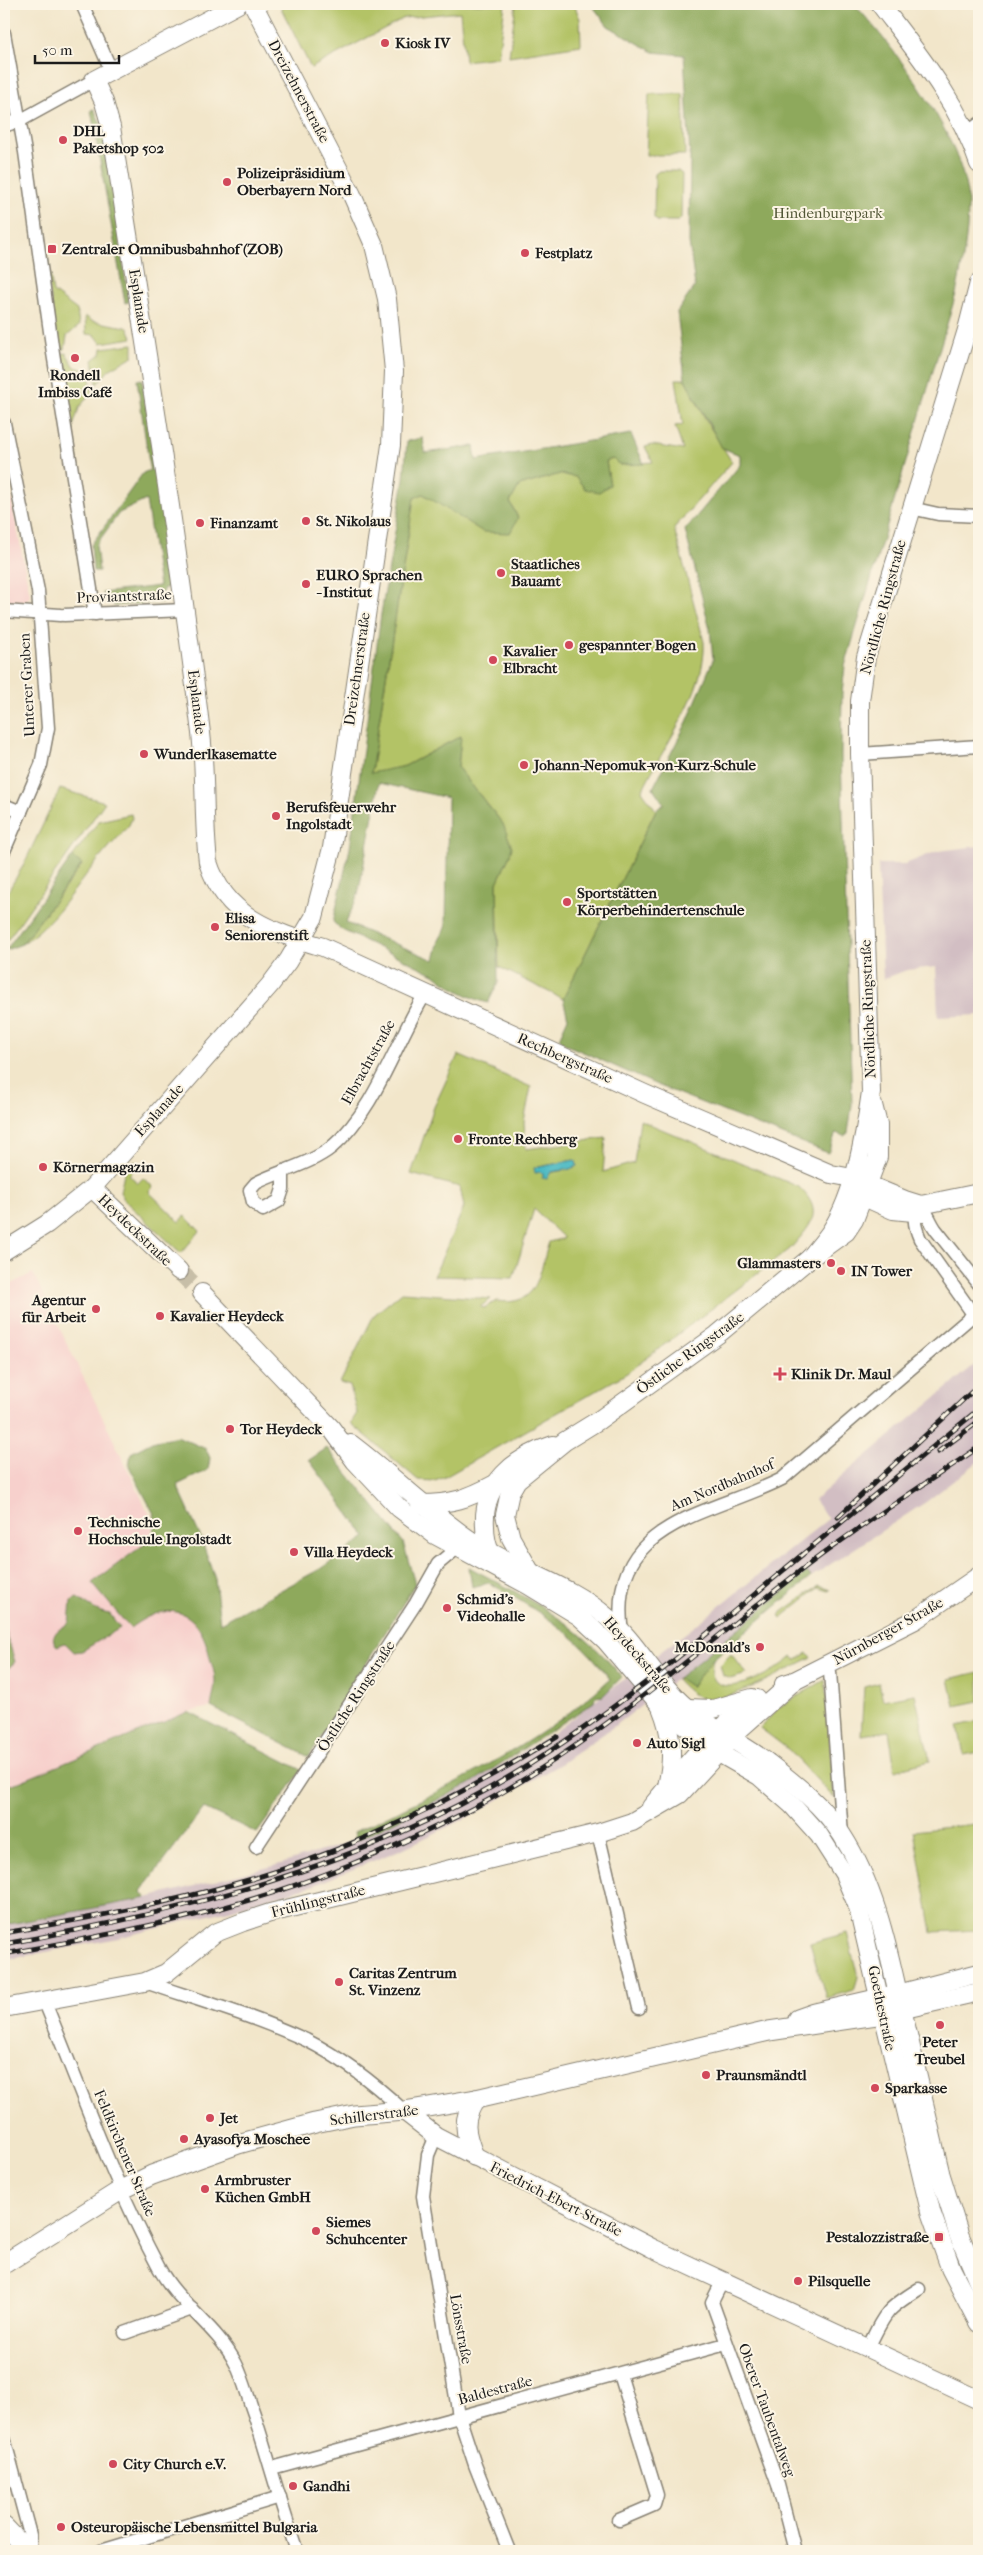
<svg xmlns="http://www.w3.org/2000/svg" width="983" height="2555" viewBox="0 0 983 2555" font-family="'IM FELL French Canon',serif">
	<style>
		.built { fill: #f7d0cc }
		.industrial { fill: #d2bec3 }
		.green { fill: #b3c366; stroke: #687041; fill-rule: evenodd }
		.forest { fill: #8ea95b; stroke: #55623c; fill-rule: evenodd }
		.water { fill: #4bb9c3; stroke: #346a70 }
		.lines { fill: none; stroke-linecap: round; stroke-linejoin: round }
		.secondary-tunnel { stroke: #c7bea7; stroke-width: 18; stroke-dasharray: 18 9; stroke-linecap: butt }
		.street-casing { stroke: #878173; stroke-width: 15 }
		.secondary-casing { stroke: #878173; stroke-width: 20 }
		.primary-casing { stroke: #878173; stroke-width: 21 }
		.street { stroke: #fff; stroke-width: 12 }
		.secondary { stroke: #fff; stroke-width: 18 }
		.primary { stroke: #fff; stroke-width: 19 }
		.rail-casing { stroke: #1c1c1c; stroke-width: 5 }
		.rail { stroke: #fcf5e5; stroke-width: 3; stroke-dasharray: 9; stroke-linecap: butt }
		.poi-dot { fill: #d1495b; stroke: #fcf5e5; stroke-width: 2 }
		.labels { text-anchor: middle; stroke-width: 4; stroke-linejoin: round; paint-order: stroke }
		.poi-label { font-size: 15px; font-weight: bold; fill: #1c1c1c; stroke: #fcf5e5; text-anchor: start }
		.street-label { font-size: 15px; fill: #1c1c1c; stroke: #fcf5e5 }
		.park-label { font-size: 15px; fill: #515636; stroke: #fcf5e5 }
	</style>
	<rect width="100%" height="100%" fill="#fcf5e5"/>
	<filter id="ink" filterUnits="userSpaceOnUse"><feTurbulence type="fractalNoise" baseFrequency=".02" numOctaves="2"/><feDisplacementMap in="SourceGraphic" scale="10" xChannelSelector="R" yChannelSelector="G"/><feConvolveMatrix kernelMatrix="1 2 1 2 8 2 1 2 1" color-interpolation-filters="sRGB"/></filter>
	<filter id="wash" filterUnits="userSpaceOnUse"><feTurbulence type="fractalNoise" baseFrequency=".0096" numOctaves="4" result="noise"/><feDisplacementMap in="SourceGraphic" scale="20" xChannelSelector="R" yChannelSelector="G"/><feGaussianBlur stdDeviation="1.12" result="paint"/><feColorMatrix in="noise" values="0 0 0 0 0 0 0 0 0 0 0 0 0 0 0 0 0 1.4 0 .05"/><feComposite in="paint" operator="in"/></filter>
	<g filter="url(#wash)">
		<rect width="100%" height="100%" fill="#f2e6ca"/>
		<g class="built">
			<path d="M4,470H6L30,596L25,602L4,601Z"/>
			<path d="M4,1270L11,1284L33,1273L153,1522L150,1540L189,1615L199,1628L208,1648L215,1681L211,1707L188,1712L19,1782L4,1786Z"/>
		</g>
		<g class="industrial">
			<path d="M979,846V1015L938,1017L936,967L907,970L883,979L878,864H905L938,851Z"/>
			<path d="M979,1361V1461L926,1502L811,1577L807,1572L710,1653L616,1725L562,1763L466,1818L402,1849L314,1885L233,1909L118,1938L4,1960V1925L147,1898L281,1864L356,1840L470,1784L550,1735L691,1629L828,1519L814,1500Z"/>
		</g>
		<g class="green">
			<path d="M289,4H505L498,57L465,61L460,12L404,18L311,68L281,8Z"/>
			<path d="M516,4H574L580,19L581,45L509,56Z"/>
			<path d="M649,94H683L685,155H646Z"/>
			<path d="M32,163L53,292L77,310L79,326L67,336L65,349L58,350Z"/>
			<path d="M659,171H678L682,174L681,218L678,221H657L654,218L655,174Z"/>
			<path d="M85,316L92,321L126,327L129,329L132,338L101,343L95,335L86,334Z"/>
			<path d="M133,344V356L109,370L97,384L93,360L101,354L102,348Z"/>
			<path d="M66,353L75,367L89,371L92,391L79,408L73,427L85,520L59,354Z"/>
			<path d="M676,379H685L708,424L732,462L674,528L704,642C707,691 663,746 642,791L656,810L563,999L499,967L497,883L510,855L503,824L458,768L461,736L405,766L371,774L414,498L423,494L448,508L518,518L510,502L519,486L560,474L576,477L585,489L610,485L606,461L613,459L620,465L653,462L645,447L652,445L683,450L675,426L683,425Z"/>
			<path d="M60,789L105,802L4,945V898L23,866Z"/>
			<path d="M131,814L132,818L129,825C116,840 102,854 90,870C67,898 54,922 22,944L82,865L72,857L99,821Z"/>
			<path d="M458,1055L531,1087L524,1122L526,1149L606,1138L603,1172L634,1163L640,1120L799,1187C826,1213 810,1226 790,1249L627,1373L445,1477L435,1481L418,1480L351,1423L357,1413L350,1386L340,1383L374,1315L402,1292L491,1299L480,1307L485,1308L496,1301C539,1307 538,1276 549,1242L564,1238L534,1209L513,1278L434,1276L464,1207L460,1187L411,1174L434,1107ZM574,1160L570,1169L544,1174L534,1168Z"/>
			<path d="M135,1160L136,1168L129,1175L138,1183L143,1178L153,1187L149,1192L180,1222L185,1216L200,1231L181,1253L125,1201L120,1192L124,1173Z"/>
			<path d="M819,1586L830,1590L828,1591L818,1588L781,1618L779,1615L782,1612Z"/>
			<path d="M808,1653L812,1657C788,1669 729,1703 704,1699C694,1697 683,1687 676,1679L678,1678L691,1687L713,1659C701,1712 776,1673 792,1657L796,1660Z"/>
			<path d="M731,1654L747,1674L730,1679L723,1676L720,1665Z"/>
			<path d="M979,1672V1701L955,1706L949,1679Z"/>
			<path d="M825,1680L834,1798L789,1750L760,1728L779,1707Z"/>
			<path d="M879,1683L883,1700L915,1694L930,1761L895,1770L889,1731L861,1735L864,1687Z"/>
			<path d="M979,1721V1752L964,1755L958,1726Z"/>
			<path d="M975,1824L979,1845V1930L932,1932L914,1831Z"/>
			<path d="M847,1933L858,1977L854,1990L826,1998L810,1943Z"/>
		</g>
		<g class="forest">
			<path d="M591,4H854C896,50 968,143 968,207C968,236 962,265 956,294L845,666L842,694L841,755L852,1105L848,1133L844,1136L836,1133L828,1153L657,1085L565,1044L559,1038L568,1018L563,999L656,810L664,804L653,788L687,722L713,660L710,629L685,530L740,465V455L722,448L685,379L677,312L695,286L689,242L690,157L684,55L653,52L608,26Z"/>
			<path d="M94,109L100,122L105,143L129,302L125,303L91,110Z"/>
			<path d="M142,379L173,585L163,589L162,602L114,606L102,593L159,586L146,500L119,513L96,545L99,571H93L91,545L143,473L150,470L137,380Z"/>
			<path d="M631,434L644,464L619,465L613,459L606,461L610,485L599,492L585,489L576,477L560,474L519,486L510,502L518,518L510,533L483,532L423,494L414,498L371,773L405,766L461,736L458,768L503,824L512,847L510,855L497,883L498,983L488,1003C469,998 449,986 434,974L342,930L333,922L350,848L381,614L404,479L407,441L423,438L425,453L474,446L476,460ZM379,783L448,798L446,928L439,940L434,960L346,923L358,895Z"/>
			<path d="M72,857L82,864L22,944L6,950Z"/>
			<path d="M177,1436L206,1449L210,1458L208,1470L177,1485L201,1538L215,1579L220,1623L320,1569L366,1537L309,1460L327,1448L403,1542L415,1584L309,1757L211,1707C212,1699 215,1689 215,1681C215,1673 212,1665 210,1658C200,1609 170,1598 130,1628L92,1583L150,1540L156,1525L154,1514L129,1466L131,1453L152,1442Z"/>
			<path d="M469,1567C530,1600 577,1621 622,1677L603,1696L595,1697L594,1702L470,1784L356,1840L354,1832C444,1789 536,1747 610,1679C577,1633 537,1610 489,1583L472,1587Z"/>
			<path d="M807,1572L811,1577L713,1659L691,1687L678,1678Z"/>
			<path d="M77,1598C89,1605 95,1612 110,1614L120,1628L82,1651L74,1652L65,1643L57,1646C47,1635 60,1629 69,1623L71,1601Z"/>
			<path d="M4,1625L15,1662L4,1672Z"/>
			<path d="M188,1712L302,1770L257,1833L204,1808L141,1891L147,1898L4,1925V1786L19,1782Z"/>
		</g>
		<path class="water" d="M574,1160L576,1161L577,1166L570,1169L551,1172L547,1179L542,1178L544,1174L540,1172L535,1173L534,1168Z"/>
	</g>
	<g filter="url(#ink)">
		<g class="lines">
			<path class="secondary-tunnel" d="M179,1271L202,1293"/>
			<g class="street-casing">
				<g id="street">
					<path d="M82,4L111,70"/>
					<path d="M4,33L25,152L53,353L95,614"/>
					<path d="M4,126L23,119L94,80"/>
					<path d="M968,132L979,124"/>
					<path d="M4,423L38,591L48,728L41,765L4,851"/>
					<path d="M911,508L938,514L979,516"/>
					<path d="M4,611L60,615"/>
					<path d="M64,615L185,610"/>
					<path d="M860,754L979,746"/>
					<path d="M4,805L21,812"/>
					<path d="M283,1171V1189L279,1201L263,1210L253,1202L250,1190L256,1183C280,1171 311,1164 332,1147C376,1109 395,1043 425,994"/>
					<path d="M973,1314L920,1239C914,1225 912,1217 921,1205C928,1213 930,1222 936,1230L979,1284"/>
					<path d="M622,1632C606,1521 709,1516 782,1479L979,1310"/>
					<path d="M827,1665L830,1672L842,1834"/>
					<path d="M598,1833L639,2008"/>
					<path d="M256,1847L416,1603L438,1564L457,1548"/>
					<path d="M145,1982C198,2000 254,2016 306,2040C342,2058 375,2084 404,2111"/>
					<path d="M44,2000C81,2090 113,2182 159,2268C179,2305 217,2326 236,2364C244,2380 248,2398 254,2414C269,2460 281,2506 297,2551"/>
					<path d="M436,2136L428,2155L423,2196L459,2416L475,2465L509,2551"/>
					<path d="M722,2282L712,2302L778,2485L795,2551"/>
					<path d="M125,2333L192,2309"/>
					<path d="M868,2348C885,2313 885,2310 919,2289"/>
					<path d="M4,2438L30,2535V2551"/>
					<path d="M272,2468L726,2344"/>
					<path d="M619,2520L654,2505L657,2495L620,2374"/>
					<path d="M101,2551L280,2497"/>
				</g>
			</g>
			<g class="secondary-casing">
				<g id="secondary">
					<path d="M238,4L94,80L104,102L111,127C143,329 176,531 201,733C206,776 203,819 208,862C225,917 272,932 323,947L645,1094L831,1174L852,1178L905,1200L921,1205L979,1193"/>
					<path d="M880,4C918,54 959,103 979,164"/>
					<path d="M92,1188L179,1271"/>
					<path d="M853,1192L893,1210L923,1213"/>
					<path d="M4,1251L47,1224L92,1188L270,985L288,961L314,917L332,848L391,445L394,371L387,299L374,245L352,195L253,4"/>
					<path d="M810,1258C817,1249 825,1240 831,1231C855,1194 865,1135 871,1092L860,754V701L866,657L967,330L979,283"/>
					<path d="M202,1293L331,1428L355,1461L399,1508L435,1535L528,1585L579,1616L606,1641L661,1706L719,1753L759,1776L792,1805L819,1835L844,1874L858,1907L879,1997"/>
					<path d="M351,1444C392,1475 428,1511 470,1540C513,1569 568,1583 607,1617C638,1643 656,1682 687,1708C712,1729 741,1743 767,1762C794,1783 824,1806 842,1835C873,1883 886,1939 898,1994L979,1973"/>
					<path d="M420,1504C452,1504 467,1499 495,1484"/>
					<path d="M492,1556C487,1547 485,1536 485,1526C482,1484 515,1457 553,1445"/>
					<path d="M531,1573L511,1538L505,1515L510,1492L517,1480L565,1441L599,1420L717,1335L810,1258L846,1232L854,1220L878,1157V1125L873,1105"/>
					<path d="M784,1684L794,1681L915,1620L979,1576"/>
					<path d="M661,1707C672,1734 674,1757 667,1786"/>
					<path d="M687,1708L713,1709L752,1698"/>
					<path d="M651,1807C683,1768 715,1729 757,1699"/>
					<path d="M4,2008L145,1982L166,1973L215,1933L243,1922L270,1913L598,1833L632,1822L680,1794L741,1728L794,1681"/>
					<path d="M887,2013L979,1992"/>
					<path d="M404,2111L436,2136L652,2248L979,2400"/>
					<path d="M4,2526L28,2551"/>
				</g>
			</g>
			<g class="primary-casing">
				<g id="primary">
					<path d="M881,2003L931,2213L951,2269L979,2323"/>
					<path d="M798,2019L815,2013L898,1994L940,2174L959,2235L979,2282"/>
					<path d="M474,2156C465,2134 461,2119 476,2099"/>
					<path d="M4,2264L121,2190L152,2175L238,2144L315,2123L354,2115L404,2111L476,2099L769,2031L883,2014"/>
				</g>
			</g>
			<use href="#street" class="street"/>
			<use href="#secondary" class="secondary"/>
			<use href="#primary" class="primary"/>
			<g class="rail-casing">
				<g id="rail">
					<path d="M938,1452L979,1421"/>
					<path d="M838,1517L979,1385"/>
					<path d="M4,1933C85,1919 166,1904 245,1881C356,1849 459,1797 557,1737"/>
					<path d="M4,1944C181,1912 358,1868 514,1774C611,1715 699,1641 786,1568C850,1515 915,1462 979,1409"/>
					<path d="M4,1954C75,1941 147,1928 218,1909C300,1887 382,1854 458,1816C587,1752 691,1655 804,1568C860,1525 921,1487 979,1447"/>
				</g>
			</g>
			<use href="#rail" class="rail"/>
		</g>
	</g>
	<g class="poi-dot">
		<circle cx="385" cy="43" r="5"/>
		<circle cx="63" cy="140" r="5"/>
		<circle cx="227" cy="182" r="5"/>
		<rect x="47" y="244" width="10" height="10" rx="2.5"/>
		<circle cx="525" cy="253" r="5"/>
		<circle cx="75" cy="358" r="5"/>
		<circle cx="306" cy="521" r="5"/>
		<circle cx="200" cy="523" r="5"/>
		<circle cx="501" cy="573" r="5"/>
		<circle cx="306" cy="584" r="5"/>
		<circle cx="569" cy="645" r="5"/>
		<circle cx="493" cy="660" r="5"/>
		<circle cx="144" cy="754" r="5"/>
		<circle cx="524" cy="765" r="5"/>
		<circle cx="276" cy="816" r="5"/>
		<circle cx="567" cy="902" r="5"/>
		<circle cx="215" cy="927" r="5"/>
		<circle cx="458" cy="1139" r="5"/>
		<circle cx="43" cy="1167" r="5"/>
		<circle cx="831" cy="1263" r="5"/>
		<circle cx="841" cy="1271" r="5"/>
		<circle cx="96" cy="1309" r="5"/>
		<circle cx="160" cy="1316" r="5"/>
		<path d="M777.5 1366.5h5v5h5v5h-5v5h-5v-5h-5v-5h5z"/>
		<circle cx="230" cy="1429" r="5"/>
		<circle cx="78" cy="1531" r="5"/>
		<circle cx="294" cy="1552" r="5"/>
		<circle cx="447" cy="1608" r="5"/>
		<circle cx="760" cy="1647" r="5"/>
		<circle cx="637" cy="1743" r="5"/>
		<circle cx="339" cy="1982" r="5"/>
		<circle cx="940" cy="2025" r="5"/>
		<circle cx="706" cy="2075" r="5"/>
		<circle cx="875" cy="2088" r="5"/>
		<circle cx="210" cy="2118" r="5"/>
		<circle cx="184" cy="2139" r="5"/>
		<circle cx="205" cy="2189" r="5"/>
		<circle cx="316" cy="2231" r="5"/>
		<rect x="934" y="2232" width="10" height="10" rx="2.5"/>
		<circle cx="798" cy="2281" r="5"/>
		<circle cx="113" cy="2464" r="5"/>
		<circle cx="293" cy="2486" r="5"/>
		<circle cx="61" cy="2527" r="5"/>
	</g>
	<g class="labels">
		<g class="poi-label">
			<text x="395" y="48">Kiosk IV</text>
			<text x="73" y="136">DHL<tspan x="73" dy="17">Paketshop 502</tspan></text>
			<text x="237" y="178">Polizeipräsidium<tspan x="237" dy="17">Oberbayern Nord</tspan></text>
			<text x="62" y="254">Zentraler Omnibusbahnhof (ZOB)</text>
			<text x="535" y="258">Festplatz</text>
			<text x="75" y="380" text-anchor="middle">Rondell<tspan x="75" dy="17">Imbiss Café</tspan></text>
			<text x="316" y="526">St. Nikolaus</text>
			<text x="210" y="528">Finanzamt</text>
			<text x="511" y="569">Staatliches<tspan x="511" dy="17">Bauamt</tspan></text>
			<text x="316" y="580">EURO Sprachen<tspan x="316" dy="17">- Institut</tspan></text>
			<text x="579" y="650">gespannter Bogen</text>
			<text x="503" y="656">Kavalier<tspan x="503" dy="17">Elbracht</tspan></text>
			<text x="154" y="759">Wunderlkasematte</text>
			<text x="534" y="770">Johann-Nepomuk-von-Kurz-Schule</text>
			<text x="286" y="812">Berufsfeuerwehr<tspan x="286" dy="17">Ingolstadt</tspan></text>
			<text x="577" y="898">Sportstätten<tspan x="577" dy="17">Körperbehindertenschule</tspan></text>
			<text x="225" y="923">Elisa<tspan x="225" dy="17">Seniorenstift</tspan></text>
			<text x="468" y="1144">Fronte Rechberg</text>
			<text x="53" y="1172">Körnermagazin</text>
			<text x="821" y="1268" text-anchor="end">Glammasters</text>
			<text x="851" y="1276">IN Tower</text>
			<text x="86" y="1305" text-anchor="end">Agentur<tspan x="86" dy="17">für Arbeit</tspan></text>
			<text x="170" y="1321">Kavalier Heydeck</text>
			<text x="791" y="1379">Klinik Dr. Maul</text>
			<text x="240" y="1434">Tor Heydeck</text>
			<text x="88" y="1527">Technische<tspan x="88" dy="17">Hochschule Ingolstadt</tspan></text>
			<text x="304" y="1557">Villa Heydeck</text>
			<text x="457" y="1604">Schmid's<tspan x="457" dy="17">Videohalle</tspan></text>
			<text x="750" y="1652" text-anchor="end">McDonald's</text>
			<text x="647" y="1748">Auto Sigl</text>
			<text x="349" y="1978">Caritas Zentrum<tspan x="349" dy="17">St. Vinzenz</tspan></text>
			<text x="940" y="2047" text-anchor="middle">Peter<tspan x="940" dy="17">Treubel</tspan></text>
			<text x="716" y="2080">Praunsmändtl</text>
			<text x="885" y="2093">Sparkasse</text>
			<text x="220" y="2123">Jet</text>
			<text x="194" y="2144">Ayasofya Moschee</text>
			<text x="215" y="2185">Armbruster<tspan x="215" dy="17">Küchen GmbH</tspan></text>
			<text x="326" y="2227">Siemes<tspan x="326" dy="17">Schuhcenter</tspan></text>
			<text x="929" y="2242" text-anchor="end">Pestalozzistraße</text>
			<text x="808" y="2286">Pilsquelle</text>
			<text x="123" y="2469">City Church e.V.</text>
			<text x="303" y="2491">Gandhi</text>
			<text x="71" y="2532">Osteuropäische Lebensmittel Bulgaria</text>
		</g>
		<g class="street-label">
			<text transform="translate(299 91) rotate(62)" y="5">Dreizehnerstraße</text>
			<text transform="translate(139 301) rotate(81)" y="5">Esplanade</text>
			<text transform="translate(124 596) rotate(-2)" y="5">Proviantstraße</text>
			<text transform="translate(883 607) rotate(-75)" y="5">Nördliche Ringstraße</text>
			<text transform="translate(357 669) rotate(-82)" y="5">Dreizehnerstraße</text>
			<text transform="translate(27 685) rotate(-93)" y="5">Unterer Graben</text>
			<text transform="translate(197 702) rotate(83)" y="5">Esplanade</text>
			<text transform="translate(868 1009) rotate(-92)" y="5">Nördliche Ringstraße</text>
			<text transform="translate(565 1058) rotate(24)" y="5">Rechbergstraße</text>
			<text transform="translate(368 1062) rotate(-61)" y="5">Elbrachtstraße</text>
			<text transform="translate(159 1110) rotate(-48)" y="5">Esplanade</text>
			<text transform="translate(135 1230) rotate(44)" y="5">Heydeckstraße</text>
			<text transform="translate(690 1353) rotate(-36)" y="5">Östliche Ringstraße</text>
			<text transform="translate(722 1485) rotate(-23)" y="5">Am Nordbahnhof</text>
			<text transform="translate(888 1631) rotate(-29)" y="5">Nürnberger Straße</text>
			<text transform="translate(638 1655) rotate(49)" y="5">Heydeckstraße</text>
			<text transform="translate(356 1696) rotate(-57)" y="5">Östliche Ringstraße</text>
			<text transform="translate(318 1901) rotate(-14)" y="5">Frühlingstraße</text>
			<text transform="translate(882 2008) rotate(78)" y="5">Goethestraße</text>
			<text transform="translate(374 2115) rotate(-7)" y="5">Schillerstraße</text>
			<text transform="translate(125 2153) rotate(67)" y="5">Feldkirchener Straße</text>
			<text transform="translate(556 2199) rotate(27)" y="5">Friedrich-Ebert-Straße</text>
			<text transform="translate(461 2329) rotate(80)" y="5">Lönsstraße</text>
			<text transform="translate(495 2390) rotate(-15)" y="5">Baldestraße</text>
			<text transform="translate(767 2410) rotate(70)" y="5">Oberer Taubentalweg</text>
		</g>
		<g class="park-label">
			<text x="828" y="218">Hindenburgpark</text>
		</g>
	</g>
	<rect width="983" height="2555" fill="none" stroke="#fcf5e5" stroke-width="20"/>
	<path d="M35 55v8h84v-8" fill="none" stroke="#1c1c1c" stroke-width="2.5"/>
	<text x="42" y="55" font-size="15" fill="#1c1c1c" stroke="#fcf5e5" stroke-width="4" paint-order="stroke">50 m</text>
</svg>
